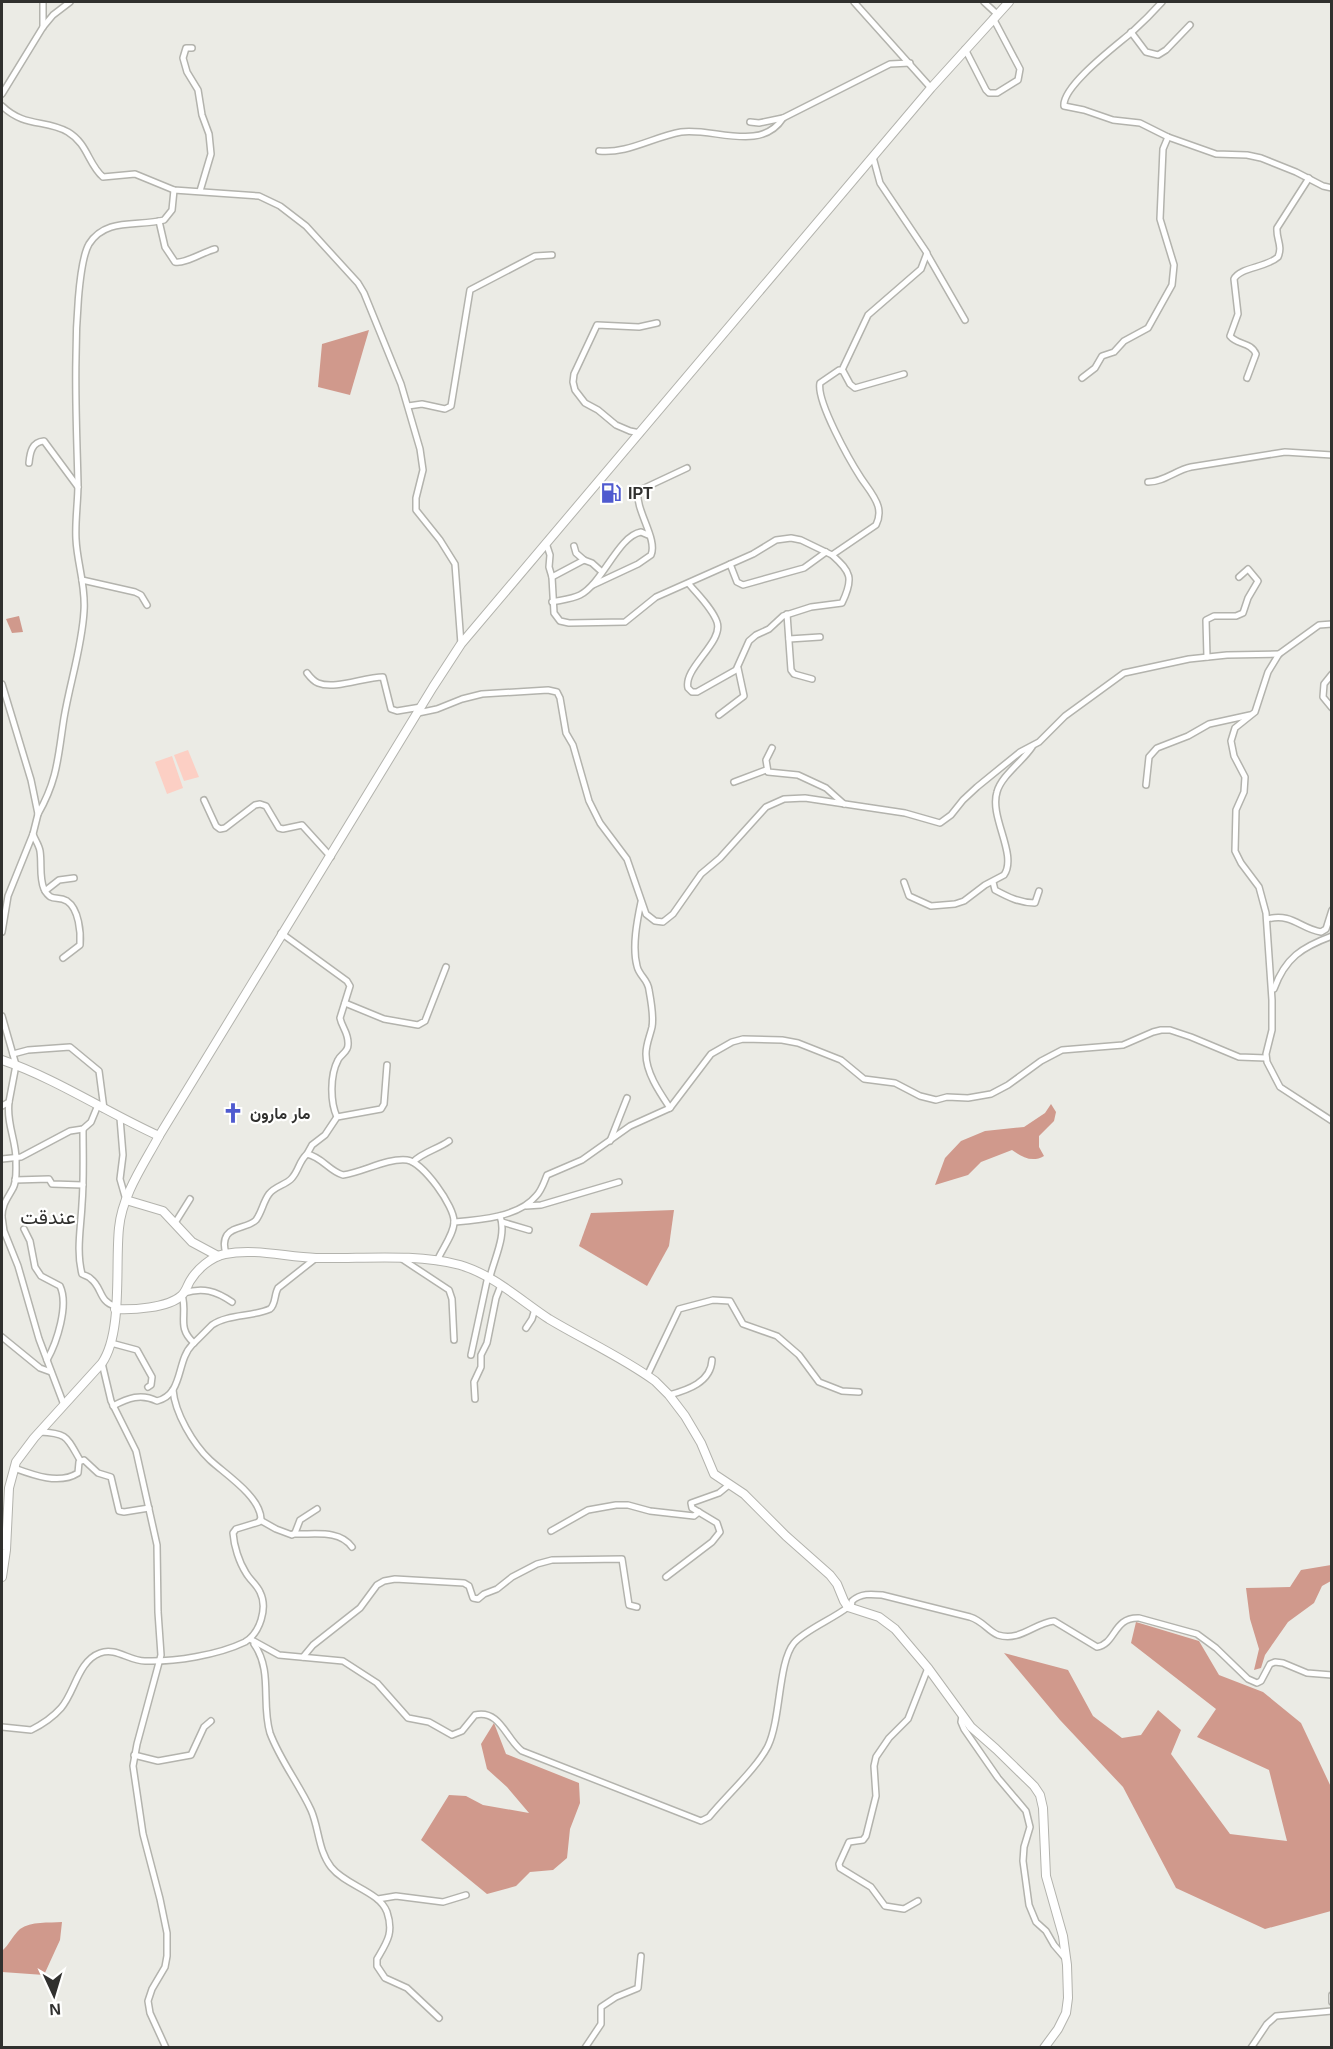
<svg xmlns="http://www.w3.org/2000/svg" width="1333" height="2049" viewBox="0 0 1333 2049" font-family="Helvetica,Vazirmatn,sans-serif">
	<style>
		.green { fill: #fccfc4 }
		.forest { fill: #d0998c }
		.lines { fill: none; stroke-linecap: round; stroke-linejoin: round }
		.street-casing { stroke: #b3b3ad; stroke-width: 8 }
		.secondary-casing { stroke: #b3b3ad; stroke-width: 10 }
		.street { stroke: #fff; stroke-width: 5 }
		.secondary { stroke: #fff; stroke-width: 8 }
		.labels { text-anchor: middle; stroke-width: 4.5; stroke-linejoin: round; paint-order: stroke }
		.poi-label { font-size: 16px; font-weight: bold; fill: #30302e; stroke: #fffffe; text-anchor: start }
		.quarter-label { font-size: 20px; fill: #30302e; stroke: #fffffe }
	</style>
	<rect width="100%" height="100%" fill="#ebebe5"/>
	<g class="green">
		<path d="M188,750L199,777L184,781L174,755Z"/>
		<path d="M172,756L183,788L167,794L155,762Z"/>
	</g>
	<g class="forest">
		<path d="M369,330L350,395L318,387L322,344Z"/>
		<path d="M19,616L23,632L12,633L6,619Z"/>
		<path d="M1051,1104L1056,1112L1054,1121L1039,1136V1147L1044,1156C1032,1163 1022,1157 1012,1150L981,1162L968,1175L935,1185L945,1158L961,1141L985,1131L1024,1127L1045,1113Z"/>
		<path d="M674,1210L669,1246L647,1286L579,1246L591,1213Z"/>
		<path d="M1331,1565V1581L1322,1586L1314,1603L1288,1622L1265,1655L1261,1668L1254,1670L1259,1649L1250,1619L1246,1588L1290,1587L1301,1570Z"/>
		<path d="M1136,1622L1199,1641L1219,1675L1263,1692L1301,1723L1331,1787V1911L1265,1929L1176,1888L1123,1787L1060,1720L1004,1653L1068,1670L1093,1716L1122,1738L1141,1735L1158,1710L1181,1730L1171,1754L1230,1834L1287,1841L1269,1770L1197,1737L1216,1709L1131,1643Z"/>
		<path d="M494,1723L506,1754L579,1783L580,1803L570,1829L567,1858L553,1870L530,1872L516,1886L487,1894L421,1840L449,1795L466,1796L483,1805L529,1813L507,1787L487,1769L481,1744Z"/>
		<path d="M62,1922L60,1940L44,1975L2,1972V1951C9,1945 13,1935 20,1929C31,1921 49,1923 62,1922Z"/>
	</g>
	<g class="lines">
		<g class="street-casing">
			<g id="street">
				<path d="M854,2L931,88"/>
				<path d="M984,2L997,14"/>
				<path d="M1162,2C1153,12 1143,22 1132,32C1117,45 1062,86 1064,106L1084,110L1113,120L1140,123L1168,137L1216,154L1247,155L1261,158L1296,172L1323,186L1332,188"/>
				<path d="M43,27V2"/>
				<path d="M1131,32L1146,52L1158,55L1166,50L1190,25"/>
				<path d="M192,48H186L183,58L187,72L198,90L202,115L209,134L211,154L200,191"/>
				<path d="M965,49L986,90L989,93H997L1018,80L1020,69L993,18"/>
				<path d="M2,94L43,27L53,15L70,2"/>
				<path d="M2,106C25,128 45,119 68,132C88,144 88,164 103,177L135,174L174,190L259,196L280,206L306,226L358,283L364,293L401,384L420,449L423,470L416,498V510L440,540L455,564L461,644"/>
				<path d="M750,122L759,123L783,118"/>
				<path d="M599,151C627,154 653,137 681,132C712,127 761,153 783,118L890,64L910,63"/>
				<path d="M159,221L165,247L175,262C185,264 203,252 215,249"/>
				<path d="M927,254L965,320"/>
				<path d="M842,370L868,315L921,269L927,253L880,183L873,157"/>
				<path d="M1082,378L1095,368L1102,356L1114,352L1124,341L1148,328L1172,285L1174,265L1160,219L1163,149L1168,137"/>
				<path d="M1247,378L1256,354C1251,342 1237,345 1230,336L1238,314L1234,279C1240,267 1266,268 1278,257C1283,246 1276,239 1277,228L1309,178"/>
				<path d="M408,406L422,404L445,409L451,406L470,290L535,256L552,255"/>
				<path d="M640,433L630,431L616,425L598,410L585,403L575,390L573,382L574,374L597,325L639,327L657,323"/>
				<path d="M29,463C30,452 32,442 44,441L78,487"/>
				<path d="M1148,482C1164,482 1176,470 1191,467L1285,452L1332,455"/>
				<path d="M546,543L550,555L549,567L552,577L554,613L560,621L569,623L625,622L656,597L753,554L776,540L791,538L801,540L832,555L876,525C879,519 880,513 878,506C875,496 867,487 861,478C850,461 816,401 820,383L839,370L843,371L850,384L855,388L904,374"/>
				<path d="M574,546L576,553L584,560"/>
				<path d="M730,564L737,582L743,585L804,568L826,552"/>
				<path d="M552,577L584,560L592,563L602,572"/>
				<path d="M82,580L135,592L141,595L147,605"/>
				<path d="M689,584C698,595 712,608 717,622C724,642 683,668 688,688L692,692H697L736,670L749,641L756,635L769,629L783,616L811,607L842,603C854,578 851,572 832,555"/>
				<path d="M593,585L638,564L651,555C658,539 635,510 638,491L687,468"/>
				<path d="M552,602C561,600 572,599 580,595C603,583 618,536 641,532L648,535"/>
				<path d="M787,614L791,670L794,674L812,679"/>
				<path d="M1332,624L1319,625L1279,654L1268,672L1255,712L1235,728L1231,741L1234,756L1245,777L1244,792L1236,810L1235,851L1241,863L1259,887L1266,913L1272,1000V1030L1266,1054L1267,1062L1280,1087L1332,1121"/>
				<path d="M789,639L820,637"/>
				<path d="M1207,657L1206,620L1214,616H1236L1243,613L1248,598L1258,581L1248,569L1239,577"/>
				<path d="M307,673C310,677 313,681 318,683C335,690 364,677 383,677L391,709L397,711L421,707"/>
				<path d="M1332,674L1324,684L1323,697L1332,708"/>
				<path d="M2,684L31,780L38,814L33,834L8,896L2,932"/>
				<path d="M418,713L437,709L462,699L482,694L548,690L557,692L560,698L566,733L573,745L589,801L600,823L627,859L646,914L655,921L663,922L673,914L701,874L720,858L766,807L784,799L805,798L905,813L940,823L951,815L963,800L977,787L1020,752L1039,742L1065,716L1124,673L1189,659L1227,655L1279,654"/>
				<path d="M719,715L744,696L738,668"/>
				<path d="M772,748L766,760L768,772L798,775L826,788L844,804"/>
				<path d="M734,782L766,770"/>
				<path d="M1146,785L1149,757L1157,748L1188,736L1209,724L1250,715"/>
				<path d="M204,800L216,826L220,829L225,828L255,805L260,804L266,806L279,828L283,829L302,825L331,857"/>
				<path d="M38,814C58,779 58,756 64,718C70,682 82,647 84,611C86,586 77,563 76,539C75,521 78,502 78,484C77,442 75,399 76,357C76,333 78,263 89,244C106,217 138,227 164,220L172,210L174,190"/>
				<path d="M33,834C35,840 39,845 40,851C42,864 39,877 44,889C51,903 57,895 67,901C79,909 81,933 80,945L63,958"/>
				<path d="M904,882L909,896L931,906L955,904L964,901L985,885L1004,875C1018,855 989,817 997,792C1001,776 1023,761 1032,747"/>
				<path d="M993,882L995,890C1008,897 1020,903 1035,903L1039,891"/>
				<path d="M45,891L59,880L74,878"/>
				<path d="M641,902C637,921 632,947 637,966C639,976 648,979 649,990C651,1001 654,1016 652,1027C650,1036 646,1044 646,1054C646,1073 660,1093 670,1108"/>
				<path d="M1267,919C1293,913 1299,928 1321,932L1326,929L1332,910"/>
				<path d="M281,933L347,981L350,986L340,1018C342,1028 349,1033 348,1045C348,1052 341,1054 338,1060C330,1075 330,1102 337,1117"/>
				<path d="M1274,989C1285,958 1302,947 1332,936"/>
				<path d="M345,1003L384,1019L418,1025L425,1021L446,967"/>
				<path d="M2,1016L16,1065L9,1102L2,1106"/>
				<path d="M13,1054L28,1050L70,1047L99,1071L104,1109"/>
				<path d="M120,1118L123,1155L120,1179L126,1200"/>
				<path d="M83,1129C83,1154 84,1179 82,1204C81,1227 76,1251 82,1274C85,1276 89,1276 91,1279C102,1287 99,1302 115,1306"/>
				<path d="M610,1141L627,1098"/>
				<path d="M307,1154L312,1145L325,1135L337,1117L381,1109L384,1104L387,1065"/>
				<path d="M2,1159L21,1157L70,1131L83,1129L91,1122L98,1105"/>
				<path d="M413,1162C423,1152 438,1149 449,1141"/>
				<path d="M15,1180L49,1179L52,1184L83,1185"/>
				<path d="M526,1206L541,1205L619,1182"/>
				<path d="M2,1216C2,1205 7,1199 12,1190C17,1183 16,1171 16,1162C17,1142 6,1124 9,1102"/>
				<path d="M2,1217L4,1231L18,1266L39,1339L64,1405"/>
				<path d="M454,1222C479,1220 519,1217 536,1196C542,1190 544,1182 547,1175L582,1160L630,1126L670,1108L711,1054L732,1042L743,1039L782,1040L798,1043L841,1060L864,1079L895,1083L920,1096L936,1100L947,1097L968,1098L991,1094L1008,1085L1041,1061L1062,1050L1123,1045L1153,1032L1161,1030H1170L1191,1037L1239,1057L1266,1058"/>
				<path d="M502,1222L529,1230"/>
				<path d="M175,1223L190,1199"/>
				<path d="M24,1229L30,1241L35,1267L41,1276L60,1286C69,1305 57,1342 47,1360"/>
				<path d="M226,1253C224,1247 223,1241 227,1235C233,1226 248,1228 256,1220C262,1212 263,1202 269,1194C275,1186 286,1185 292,1178C299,1170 299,1161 307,1154C322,1157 329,1171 343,1175C364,1172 386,1158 407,1160C423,1162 455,1207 454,1222C454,1234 442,1249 437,1261"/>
				<path d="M402,1259L449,1290L452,1299L454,1340"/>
				<path d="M490,1277C494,1259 507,1235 500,1216"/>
				<path d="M184,1293C203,1287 216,1291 232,1302"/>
				<path d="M182,1295C188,1315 176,1327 194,1343"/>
				<path d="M526,1328L532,1319L535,1309"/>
				<path d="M2,1337L40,1368L51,1372"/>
				<path d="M111,1343L137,1350L152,1377L151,1385L148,1387"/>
				<path d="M471,1355L488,1276"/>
				<path d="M102,1363L111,1401L136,1451L157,1545L158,1612L161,1655L137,1744L133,1766L143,1834L160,1899L167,1933V1956L165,1967L152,1989L148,2001L150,2013L166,2048"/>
				<path d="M647,1376L679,1309L713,1300L730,1301L743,1324L777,1336L799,1355L819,1382L842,1391L859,1392"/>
				<path d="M669,1395C688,1390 711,1382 712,1360"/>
				<path d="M475,1399L474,1382L481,1367V1355L487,1343L496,1298L501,1285"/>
				<path d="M113,1406C128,1398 141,1393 157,1401C184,1394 176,1361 192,1345C195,1342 211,1326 212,1325C228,1314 252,1317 270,1309C276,1304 274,1295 278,1288L316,1258"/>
				<path d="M40,1432C68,1433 67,1438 80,1460"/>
				<path d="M14,1468C33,1475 59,1485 78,1473L79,1462L84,1460L98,1473L111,1477L119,1511L124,1512L149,1508"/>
				<path d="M260,1520L276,1529L292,1535L295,1533L300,1520L317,1509"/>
				<path d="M551,1531L588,1510L616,1505H628L650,1511L694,1516L699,1512"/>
				<path d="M293,1534C314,1535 339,1529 352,1547"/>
				<path d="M666,1577L712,1542L720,1532L717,1523L692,1508L691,1503L719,1493L730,1484"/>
				<path d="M851,1608L852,1601C861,1593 871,1594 882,1595L970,1617C983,1621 988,1631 998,1635C1020,1642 1034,1623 1054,1621L1097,1647C1116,1644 1113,1617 1139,1618L1197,1634L1216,1648L1248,1679L1257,1683L1261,1681L1270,1664L1275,1662L1283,1663L1307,1673L1332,1675"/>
				<path d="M250,1639L279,1655L343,1661L377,1683L408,1718L429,1722L452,1735L462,1731L475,1715C500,1709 506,1739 522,1751L701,1821L709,1817C726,1796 757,1768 768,1746C781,1719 778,1662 794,1643C805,1630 833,1619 848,1607"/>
				<path d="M254,1644C273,1671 261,1703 270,1733C280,1760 299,1784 311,1810C319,1828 318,1850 331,1867C346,1886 379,1891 387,1912C394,1933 387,1942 377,1959V1966L385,1978L407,1988L439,2018"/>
				<path d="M303,1657L313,1645L360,1608L377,1585L384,1581L395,1579L464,1583L469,1586L473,1598L478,1599L484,1594L497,1589L512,1577L537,1564L552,1560L622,1559L629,1605L637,1607"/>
				<path d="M962,1716L961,1722L964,1729L998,1778L1026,1811L1030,1827L1024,1847L1023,1861L1029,1905L1036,1922L1046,1931L1054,1945L1066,1959"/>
				<path d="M2,1727L31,1730C41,1725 53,1717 61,1708C75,1692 78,1661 100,1653C116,1647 129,1661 145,1661C175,1662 218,1655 245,1642C260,1633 268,1608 260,1592C257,1585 250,1580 246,1573C239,1562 234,1546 233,1533L236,1529L259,1522L261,1519C260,1496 225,1474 210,1460C193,1444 175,1413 173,1390"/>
				<path d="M134,1755L158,1761L191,1755L204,1727L211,1721"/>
				<path d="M378,1899L396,1896L443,1902L466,1895"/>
				<path d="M918,1901L904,1909L885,1906L871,1887L840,1868L839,1864L849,1842L863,1840L866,1836L876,1796L874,1766L876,1757L889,1738L908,1719L928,1668"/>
				<path d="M1332,1995V2002"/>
				<path d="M585,2048L601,2024V2007L616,1997L638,1988L641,1956"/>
				<path d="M1251,2048L1267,2024L1276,2016L1332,2011"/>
			</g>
		</g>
		<g class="secondary-casing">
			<g id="secondary">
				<path d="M2,1060C57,1079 106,1112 159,1136"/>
				<path d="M126,1200L163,1211L192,1242L218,1256"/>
				<path d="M115,1309C132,1310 168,1308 181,1296C186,1292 187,1286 190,1281C197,1269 211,1257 225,1254C255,1248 286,1257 316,1258C363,1259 414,1253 460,1265C494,1275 520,1300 549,1319C584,1340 622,1357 655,1381L669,1395L685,1416L701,1443L714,1474L744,1494L786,1536L830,1575L837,1584L844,1601L848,1607L879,1617L895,1629L928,1668L971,1727L996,1749L1034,1786L1040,1795L1043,1808L1046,1876L1063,1936L1067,1965L1068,1998L1066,2013L1058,2029L1044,2048"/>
				<path d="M2,1577L6,1550L9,1488L16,1462L34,1438L102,1363C123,1332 115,1266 119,1228C122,1195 144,1164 159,1136L433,687L461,644L931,88L1009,2"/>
			</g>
		</g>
		<use href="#street" class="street"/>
		<use href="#secondary" class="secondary"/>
	</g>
	<defs>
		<g id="fuel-bare" transform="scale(1.62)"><path d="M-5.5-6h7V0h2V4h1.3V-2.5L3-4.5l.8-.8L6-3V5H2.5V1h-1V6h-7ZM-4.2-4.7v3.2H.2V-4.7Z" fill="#4f5acf" stroke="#fffffe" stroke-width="2.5" paint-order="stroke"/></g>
		<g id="church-bare" transform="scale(1.62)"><path d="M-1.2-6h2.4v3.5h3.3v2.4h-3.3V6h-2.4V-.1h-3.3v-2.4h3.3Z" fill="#4f5acf" stroke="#fffffe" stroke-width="2.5" paint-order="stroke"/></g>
	</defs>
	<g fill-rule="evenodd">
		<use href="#fuel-bare" x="611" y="493"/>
		<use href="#church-bare" x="233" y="1113"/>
	</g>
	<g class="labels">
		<g class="poi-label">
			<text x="628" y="499">IPT</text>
			<text x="250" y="1119">مار مارون</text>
		</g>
		<g class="quarter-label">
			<text x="48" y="1224">عندقت</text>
		</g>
	</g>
	<rect width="1333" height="2049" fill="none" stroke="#30302e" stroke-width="6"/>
	<g transform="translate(54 1995) rotate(176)" stroke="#fffffe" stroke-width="4.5" paint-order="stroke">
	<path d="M0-4.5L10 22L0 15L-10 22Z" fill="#30302e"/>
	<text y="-9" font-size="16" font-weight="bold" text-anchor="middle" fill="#30302e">N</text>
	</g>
</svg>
